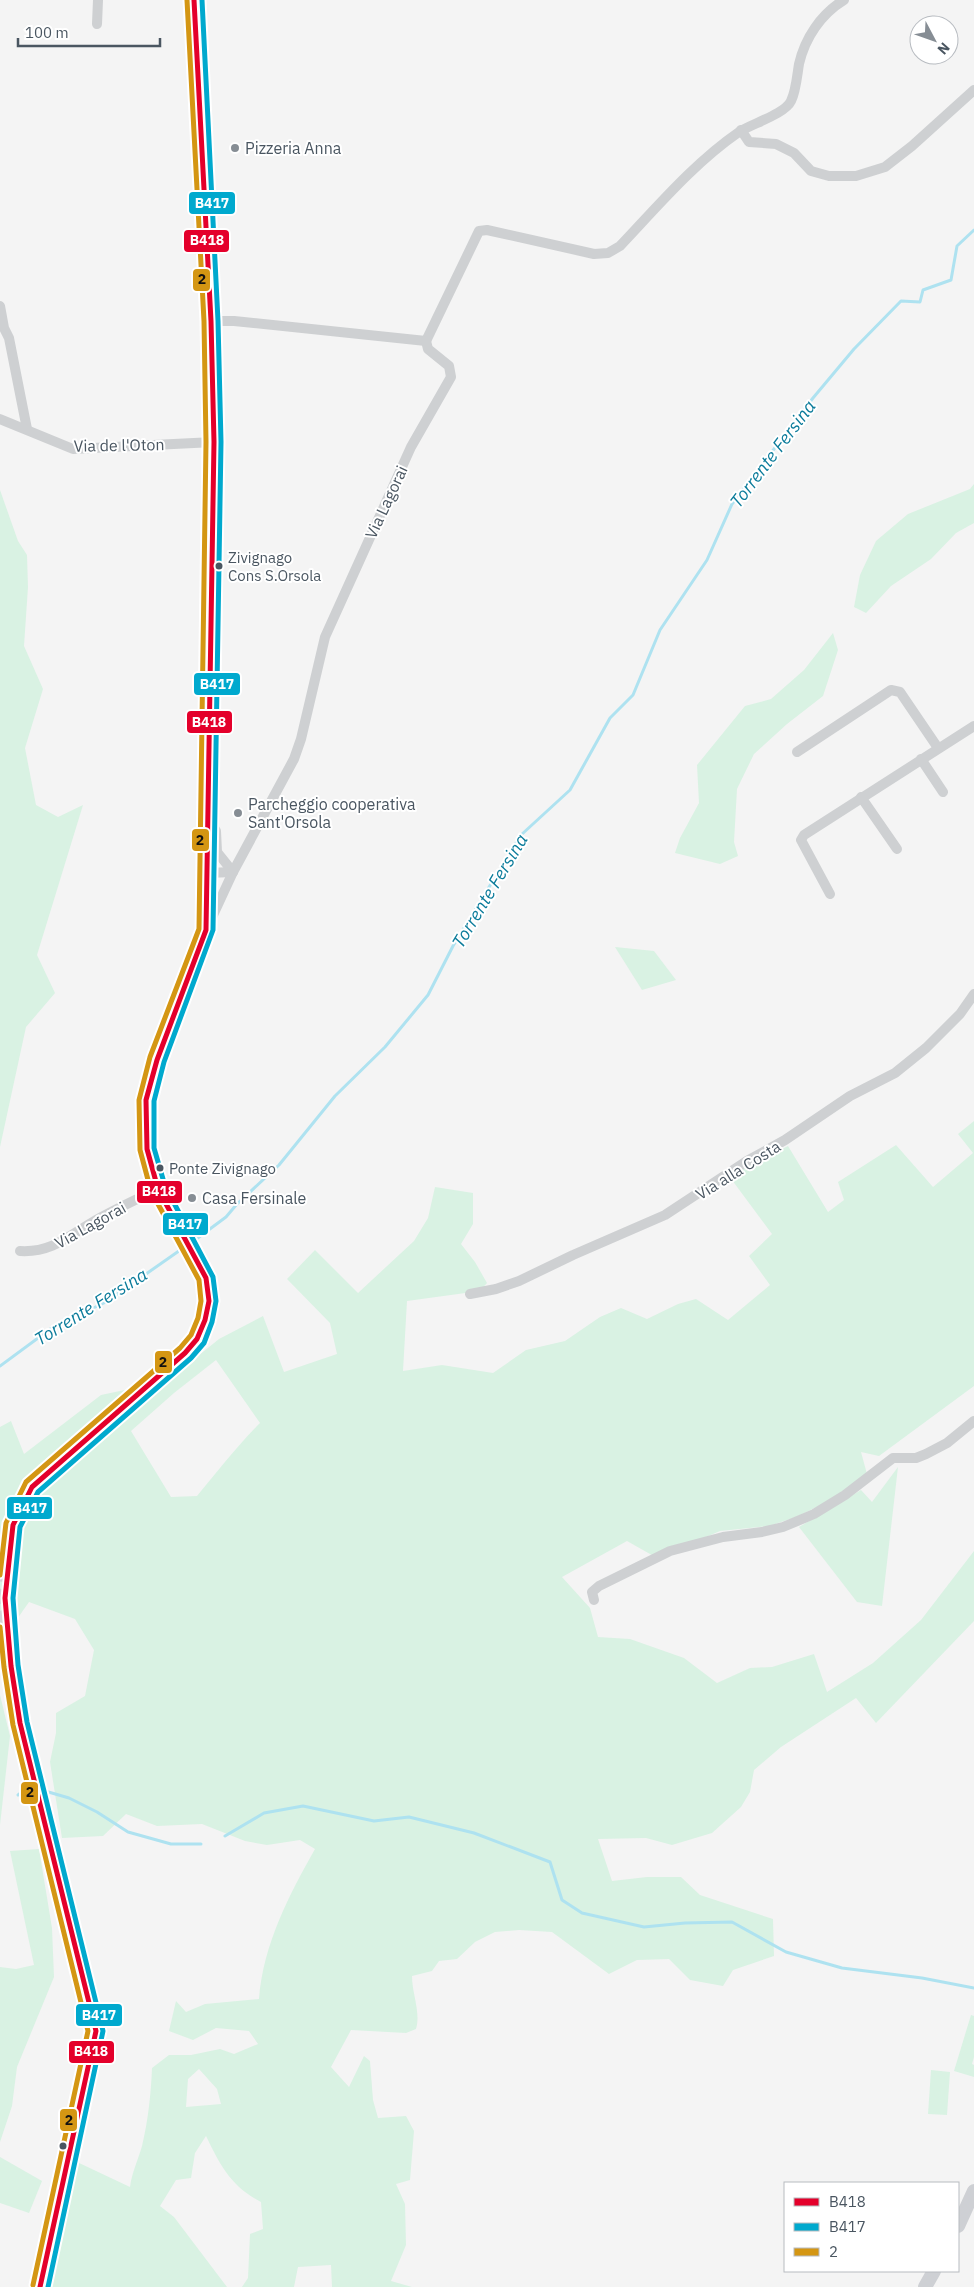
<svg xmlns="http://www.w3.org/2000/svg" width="974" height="2287" viewBox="0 0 974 2287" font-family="'IBM Plex Sans',sans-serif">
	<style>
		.green { fill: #d9f2e3; fill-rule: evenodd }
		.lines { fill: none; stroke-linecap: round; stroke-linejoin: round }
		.stream { stroke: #aee2f0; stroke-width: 3 }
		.secondary-tunnel { stroke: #d2d4d7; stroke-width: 14; stroke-dasharray: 14 7; stroke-linecap: butt }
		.street { stroke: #ced0d2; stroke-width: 10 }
		.secondary { stroke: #ced0d4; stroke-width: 14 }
		.bus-1-casing { stroke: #fff; stroke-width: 9 }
		.bus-2-casing { stroke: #fff; stroke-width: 9 }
		.bus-3-casing { stroke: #fff; stroke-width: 9 }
		.bus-1 { stroke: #e4002b; stroke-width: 5 }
		.bus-2 { stroke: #00a9ce; stroke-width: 5 }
		.bus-3 { stroke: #d49613; stroke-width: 5 }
		.poi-dot { fill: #868d94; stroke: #fff; stroke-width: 2 }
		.bus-dot { fill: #4a5661; stroke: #fff; stroke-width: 2 }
		.labels { text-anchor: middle; stroke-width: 4; stroke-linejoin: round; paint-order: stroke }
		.bus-label { font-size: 15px; fill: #4a5661; stroke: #fff; text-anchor: start }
		.poi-label { font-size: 16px; fill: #4a5661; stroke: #fff; text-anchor: start }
		.street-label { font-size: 16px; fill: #4a5661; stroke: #fff }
		.water-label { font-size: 18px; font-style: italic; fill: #0c7c9b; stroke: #fff }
		.line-badge { stroke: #fff; stroke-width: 2 }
		.badge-label { font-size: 14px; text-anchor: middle; font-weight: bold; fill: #fff }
		.pale-badge-label { font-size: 14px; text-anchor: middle; font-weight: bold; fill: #111 }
	</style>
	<rect width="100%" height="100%" fill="#f4f4f4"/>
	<g class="green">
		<path d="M974,484V523L956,533L931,559L891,586L866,613L854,607L860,575L876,541L908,514L970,489Z"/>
		<path d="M0,490L18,541L27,555L28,587L24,646L43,689L25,748L36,805L58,817L83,805L37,955L55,993L26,1027L0,1147Z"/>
		<path d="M833,633L838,650L823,696L787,724L754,754L737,789L734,842L738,856L720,864L675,853L680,838L699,803L697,765L745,706L771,699L804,670Z"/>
		<path d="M615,947L654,951L676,980L642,990Z"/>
		<path d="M974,1121V1386L879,1456L861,1452L867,1474L827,1502L796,1517L769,1526L720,1531L657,1558L627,1541L562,1577L590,1608L598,1637L630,1639L684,1658L717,1683L750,1668L772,1667L814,1654L827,1692L873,1663L921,1620L974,1551V1621L876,1723L856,1698L781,1747L754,1770L750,1792L741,1807L712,1833L672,1845L646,1838L598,1839L612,1881L647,1877H681L700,1895L773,1919L774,1956L733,1970L723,1986L690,1980L669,1959L637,1960L609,1974L552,1932L519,1930L495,1932L475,1942L457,1959L439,1961L432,1971L412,1976C412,1994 421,2012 416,2029L406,2033L351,2030L331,2067L349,2087L364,2056L370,2061L373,2100L378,2118L406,2116L414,2131L410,2180L396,2184L405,2204L406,2245L391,2281L412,2287H332L331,2265L298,2267L294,2287H242L248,2278L250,2234L263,2229L261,2202C231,2186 221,2167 206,2136L195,2153L191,2178L176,2180L160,2206L174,2217L227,2287H52L77,2162L130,2187C132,2172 138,2160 142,2146C148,2121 151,2094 152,2068L169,2055H191L220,2049L234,2054L258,2044L249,2031L216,2028L193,2040L169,2031L176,2001L186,2012L205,2004L259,1999C263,1945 289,1895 315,1849L300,1840L267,1845L245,1841L202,1824L157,1826L126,1814L103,1836L62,1838L50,1762L56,1733V1713L85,1696L94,1650L75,1619L29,1602L15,1622L0,1636V1427L11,1421L24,1454L101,1395L167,1381L219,1339L263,1316L284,1372L337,1354L330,1323L287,1279L315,1250L358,1293L414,1241L428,1218L435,1187L473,1193V1224L461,1244L475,1262L487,1283L480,1291L407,1301L403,1371L442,1365L493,1373L526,1350L565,1341L600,1317L621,1308L647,1319L678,1304L696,1299L728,1320L770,1285L749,1256L772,1234L729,1176L788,1146L828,1212L844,1200L838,1182L896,1145L933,1187L973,1153L958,1134ZM216,1360L260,1423C237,1446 218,1471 197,1496L171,1497L131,1431L174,1393ZM199,2069L217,2089L221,2104L186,2107L188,2079Z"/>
		<path d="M898,1467L882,1606L857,1602L799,1527L861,1490L872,1502Z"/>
		<path d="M0,1695L10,1736L0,1825Z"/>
		<path d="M39,1849L52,1928L54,1977L17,2067L12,2106L0,2142V1967L16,1969L34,1965L10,1851Z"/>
		<path d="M971,2015L974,2016V2057L972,2064L974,2065V2077L954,2071Z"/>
		<path d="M931,2070L950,2072L947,2115L928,2114Z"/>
		<path d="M0,2157L42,2181L29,2213L0,2203Z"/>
	</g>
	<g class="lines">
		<g class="stream">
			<path d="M191,1243L226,1217L237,1204L279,1165L335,1096L385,1047L428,995L453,946L521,835L570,790L610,718L633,695L660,630L707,560L732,504L813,398L854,349L901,301L920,302L923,290L951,280L957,246L974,230"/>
			<path d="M0,1366L53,1327L106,1302L186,1246"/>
			<path d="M45,1791L69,1798L97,1812L128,1832L171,1844H201"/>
			<path d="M18,1795L27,1788"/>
			<path d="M225,1836L264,1813L303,1806L374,1821L409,1817L474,1833L550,1862L562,1900L582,1913L644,1927L685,1923L732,1922L786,1952L842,1968L922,1978L974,1988"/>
		</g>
		<path class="secondary-tunnel" d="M11,1666L5,1598L13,1525"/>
		<g class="street">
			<path d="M97,24L98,0"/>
			<path d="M741,130L749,142L776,144L794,153L811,171L829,176H856L885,167L912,146L974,90"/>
			<path d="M0,306L4,328L9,338L27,429"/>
			<path d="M211,321H234L426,341"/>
			<path d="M426,341L479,231L487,230L594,254L608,253L620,246C657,207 694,163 739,132C751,124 785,114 791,101C796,91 797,76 799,64C805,38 821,14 844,0"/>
			<path d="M0,419L73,449L214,442"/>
			<path d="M797,752L891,690L900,692L938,748"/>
			<path d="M921,759L943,792"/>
			<path d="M861,797L897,849"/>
			<path d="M208,819L216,831L217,852L233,872"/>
			<path d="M207,873L233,872"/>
			<path d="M830,894L801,840L804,835L974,726"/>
			<path d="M208,926L233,872L294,759L301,739L325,637L411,447L451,377L449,366L428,349L426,341"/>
			<path d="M20,1251C52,1253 70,1235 96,1220C116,1209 137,1199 158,1189"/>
			<path d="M470,1294L496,1289L519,1281L573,1255L665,1215L747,1161L785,1140L850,1096L895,1073L926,1048L960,1014L974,994"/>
			<path d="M594,1600L592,1592L599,1586L670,1551L723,1537L762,1532L783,1527L814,1514L845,1495L893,1458H916L926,1454L947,1443L974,1421"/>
		</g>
		<g class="secondary">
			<path d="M13,1525L32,1487L77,1446L185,1353L197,1339L205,1320L209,1301L206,1278L158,1189L147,1149L146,1100L157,1060L206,930L214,442L211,321L194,0"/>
			<path d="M11,1666L20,1723L96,2031L40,2287"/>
			<path d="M958,2226L974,2191"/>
			<path d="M925,2287L934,2271"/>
		</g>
		<g class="bus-1-casing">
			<path id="bus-1" d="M40,2287L96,2031L20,1723L11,1666L5,1598L13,1525L32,1487L185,1353L197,1339L205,1320L209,1301L206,1278L158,1189L147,1149L146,1100L157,1060L206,930L214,442L211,321L194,0"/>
		</g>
		<g class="bus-2-casing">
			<path id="bus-2" d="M48,2287L103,2031L27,1722L18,1665L13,1598L20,1527L38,1492L191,1358L204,1343L212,1322L216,1301L213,1277L165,1186L154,1148V1101L164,1062L213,930L221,442L218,321L202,0"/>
		</g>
		<g class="bus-3-casing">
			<g id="bus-3">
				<path d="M0,1575L6,1523L26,1482L180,1348L191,1335L198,1318L201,1301L199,1280L151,1191L140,1150L139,1100L150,1057L199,929L206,442L204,321L187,0"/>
				<path d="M0,1627L4,1667L13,1725L88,2031L33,2285"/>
			</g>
		</g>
		<use href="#bus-1" class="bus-1"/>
		<use href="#bus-2" class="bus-2"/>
		<use href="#bus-3" class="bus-3"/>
	</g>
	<g class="poi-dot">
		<circle cx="235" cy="148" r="5"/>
		<circle cx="238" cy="813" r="5"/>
		<circle cx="192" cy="1198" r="5"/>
	</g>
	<g class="bus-dot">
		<circle cx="219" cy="566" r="4.5"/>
		<circle cx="160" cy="1168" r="4.5"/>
		<circle cx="63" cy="2146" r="4.5"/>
	</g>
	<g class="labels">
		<g class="bus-label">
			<text x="228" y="563">Zivignago<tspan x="228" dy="18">Cons S.Orsola</tspan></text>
			<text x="169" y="1174">Ponte Zivignago</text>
		</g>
		<g class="poi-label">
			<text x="245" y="154">Pizzeria Anna</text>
			<text x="248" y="810">Parcheggio cooperativa<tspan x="248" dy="18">Sant'Orsola</tspan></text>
			<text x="202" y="1204">Casa Fersinale</text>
		</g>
		<g class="street-label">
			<text transform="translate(119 445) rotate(-1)" y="6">Via de l'Oton</text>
			<text transform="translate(386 502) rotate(-65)" y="6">Via Lagorai</text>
			<text transform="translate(738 1170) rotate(-32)" y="6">Via alla Costa</text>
			<text transform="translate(90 1225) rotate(-29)" y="6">Via Lagorai</text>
		</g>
		<g class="water-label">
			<text transform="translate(773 454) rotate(-53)" y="6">Torrente Fersina</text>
			<text transform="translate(490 891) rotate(-59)" y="6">Torrente Fersina</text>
			<text transform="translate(91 1307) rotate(-32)" y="6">Torrente Fersina</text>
		</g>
	</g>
	<g class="line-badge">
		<rect x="188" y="191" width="48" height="24" rx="5" fill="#00a9ce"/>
		<rect x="183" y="229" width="47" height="24" rx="5" fill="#e4002b"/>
		<rect x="192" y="268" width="19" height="24" rx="5" fill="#d49613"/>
		<rect x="193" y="672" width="48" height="24" rx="5" fill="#00a9ce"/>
		<rect x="186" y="710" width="47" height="24" rx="5" fill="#e4002b"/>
		<rect x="191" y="828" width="19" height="24" rx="5" fill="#d49613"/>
		<rect x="136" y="1180" width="47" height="24" rx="5" fill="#e4002b"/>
		<rect x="162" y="1212" width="47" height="24" rx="5" fill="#00a9ce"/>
		<rect x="154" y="1350" width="19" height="24" rx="5" fill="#d49613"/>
		<rect x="6" y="1496" width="47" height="24" rx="5" fill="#00a9ce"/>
		<rect x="20" y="1781" width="19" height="24" rx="5" fill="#d49613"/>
		<rect x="75" y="2003" width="48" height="24" rx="5" fill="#00a9ce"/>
		<rect x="68" y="2040" width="47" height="24" rx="5" fill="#e4002b"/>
		<rect x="59" y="2108" width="19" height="24" rx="5" fill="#d49613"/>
	</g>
	<g class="badge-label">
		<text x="212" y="208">B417</text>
		<text x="207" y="245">B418</text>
		<text x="217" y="689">B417</text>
		<text x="209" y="727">B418</text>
		<text x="159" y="1196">B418</text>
		<text x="185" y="1229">B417</text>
		<text x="30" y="1513">B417</text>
		<text x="99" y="2020">B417</text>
		<text x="91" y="2056">B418</text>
	</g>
	<g class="pale-badge-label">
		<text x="202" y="284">2</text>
		<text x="200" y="845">2</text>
		<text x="163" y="1367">2</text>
		<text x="30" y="1797">2</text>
		<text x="69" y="2125">2</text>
	</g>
	<rect x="784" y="2182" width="175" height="90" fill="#ffffff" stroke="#b7bbc0"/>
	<rect x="794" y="2198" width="25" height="8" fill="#e4002b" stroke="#b7bbc0"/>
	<text x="829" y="2207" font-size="15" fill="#4a5661">B418</text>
	<rect x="794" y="2223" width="25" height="8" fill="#00a9ce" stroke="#b7bbc0"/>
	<text x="829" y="2232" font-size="15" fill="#4a5661">B417</text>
	<rect x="794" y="2248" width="25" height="8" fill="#d49613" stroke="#b7bbc0"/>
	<text x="829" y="2257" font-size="15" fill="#4a5661">2</text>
	<g transform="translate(934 40) rotate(131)"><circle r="24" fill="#ffffff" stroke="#b7bbc0"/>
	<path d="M0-4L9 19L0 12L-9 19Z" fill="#868d94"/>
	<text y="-8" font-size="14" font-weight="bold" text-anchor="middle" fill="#4a5661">N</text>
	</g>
	<path d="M18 38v8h142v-8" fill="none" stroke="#4a5661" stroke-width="2.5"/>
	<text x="25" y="38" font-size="15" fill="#4a5661" stroke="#ffffff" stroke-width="4" paint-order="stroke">100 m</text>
</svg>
